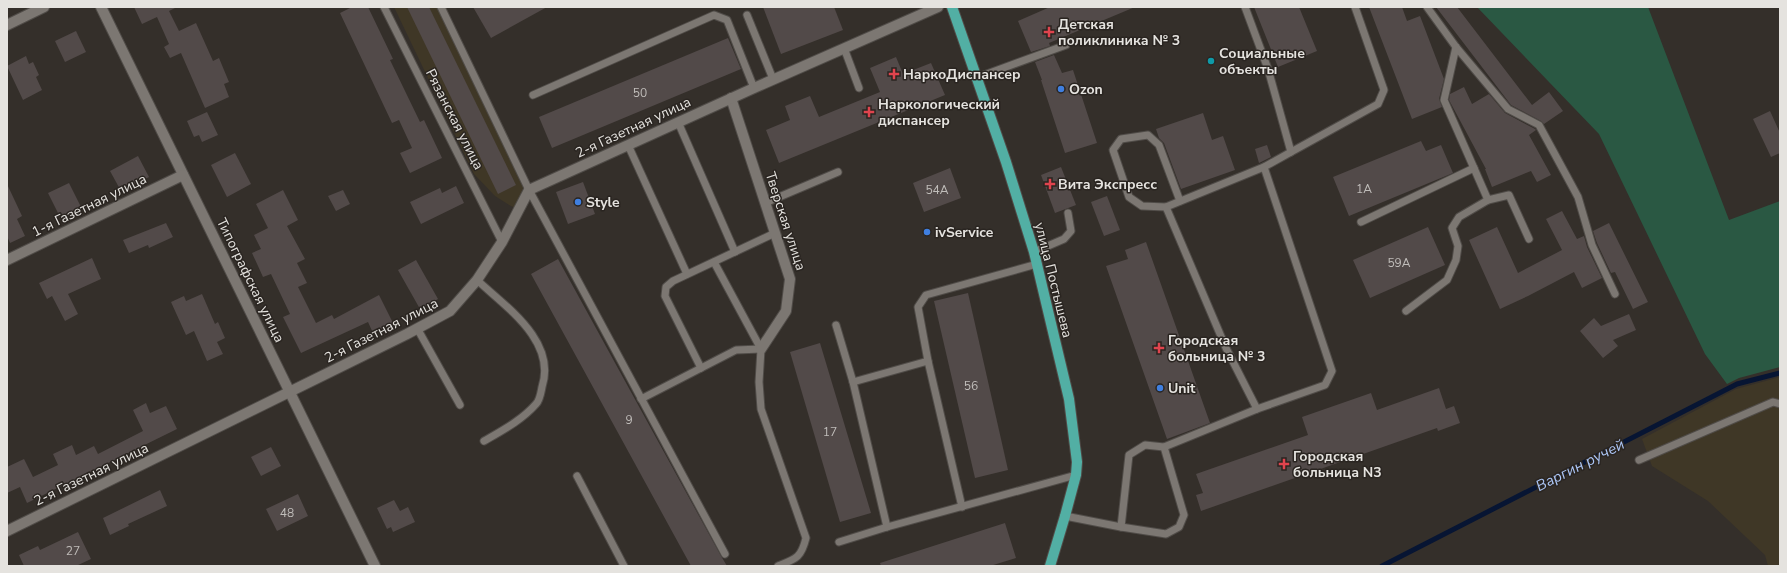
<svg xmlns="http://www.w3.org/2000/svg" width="1787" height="573" viewBox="0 0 1787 573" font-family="'Nunito Sans',sans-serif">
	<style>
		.industrial { fill: #3f3726 }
		.green { fill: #2a5843 }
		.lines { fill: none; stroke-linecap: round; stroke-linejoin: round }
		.stream { stroke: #071533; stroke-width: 5 }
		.building { fill: #524a49 }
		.lane-casing { stroke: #504c48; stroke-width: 9 }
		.street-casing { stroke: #504c48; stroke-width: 12 }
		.primary-casing { stroke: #504c48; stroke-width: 12 }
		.lane { stroke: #7c7772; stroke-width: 7 }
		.street { stroke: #7c7772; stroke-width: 10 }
		.primary { stroke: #52afa4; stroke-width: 10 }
		.health-dot { fill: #e0444e; stroke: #2a2521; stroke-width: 1.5 }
		.culture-dot { fill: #0f9aa8; stroke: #2a2521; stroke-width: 1.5 }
		.shop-dot { fill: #3f7fe0; stroke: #2a2521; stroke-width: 1.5 }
		.labels { text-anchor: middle; stroke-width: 3; stroke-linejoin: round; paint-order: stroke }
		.number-label { font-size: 12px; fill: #c0bdba }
		.poi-label { font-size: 14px; font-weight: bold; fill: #e5e3df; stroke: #2a2521; text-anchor: start }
		.street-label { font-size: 14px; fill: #e5e3df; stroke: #2a2521 }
		.water-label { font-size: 15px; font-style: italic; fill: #acc6f6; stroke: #2a2521 }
	</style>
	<rect width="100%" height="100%" fill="#342f2a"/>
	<g class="industrial">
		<path d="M394,7H439L527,195L521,210L511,206L495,196L474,174Z"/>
		<path d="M1780,377V566H1768L1765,555L1708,501L1652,466L1642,439L1736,389Z"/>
	</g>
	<path class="green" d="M1477,7H1648L1729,220L1780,201V367L1739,378L1727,384L1705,354L1599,134Z"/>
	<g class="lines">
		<path class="stream" d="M1382,566L1737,384L1780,373"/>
	</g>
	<g class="building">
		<path d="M134,7H177L169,11L179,31L196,23L213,61L219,58L229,82L224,84L229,97L205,108L181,53L170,58L164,47L169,44L157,17L142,24Z"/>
		<path d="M352,7H368L393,59L390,60L420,122L424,120L442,158L410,173L400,153L412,148L399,120L392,123L340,13Z"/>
		<path d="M407,7H429L516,185L498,194Z"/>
		<path d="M473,7H547L491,38Z"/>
		<path d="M763,7H834L843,30L781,54Z"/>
		<path d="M1050,7H1135L1049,43L1050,46L1031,52L1018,21Z"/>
		<path d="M1254,7H1299L1317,51L1278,67Z"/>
		<path d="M1369,7H1402L1407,21L1420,16L1444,79L1439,99L1442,107L1412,119Z"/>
		<path d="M1436,7H1457L1532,105L1549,92L1563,111L1544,124L1541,121L1511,105Z"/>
		<path d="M76,31L86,52L65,62L55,41Z"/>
		<path d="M728,38L741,69L552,148L539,117Z"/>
		<path d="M1054,55L1062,73L1073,70L1097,143L1065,153L1041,80H1042L1035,62Z"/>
		<path d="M26,56L29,64L33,62L39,75L36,77L42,90L23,100L7,66Z"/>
		<path d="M896,57L903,74L931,63L945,95L779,163L766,130L790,120L785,106L810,96L819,117L880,92L870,68Z"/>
		<path d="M1464,87L1472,104L1489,94L1505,113L1535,129L1536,130L1529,135L1551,175L1537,182L1531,171L1492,187L1485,169H1486L1449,100L1450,94Z"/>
		<path d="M1770,111L1780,133V153L1771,157L1753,119Z"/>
		<path d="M207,112L218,135L202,142L199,135L194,137L187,121Z"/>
		<path d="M1203,113L1212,140L1223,136L1235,170L1181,189L1164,143L1159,138L1156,129Z"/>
		<path d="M1421,141L1426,151L1441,145L1453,173L1349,216L1333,177Z"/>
		<path d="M1267,145L1271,157L1259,163L1255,149Z"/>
		<path d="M235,153L251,184L227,197L211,165Z"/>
		<path d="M138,156L149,177L121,191L110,171Z"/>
		<path d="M1061,167L1076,205L1055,213L1041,175Z"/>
		<path d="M950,168L961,198L924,212L913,183Z"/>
		<path d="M583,182L595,214L568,224L556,192Z"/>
		<path d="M69,183L81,207L60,217L48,193Z"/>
		<path d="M7,184L22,216L17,219L25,236L10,243L7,236Z"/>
		<path d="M456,186L464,203L421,224L410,202L440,188L442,193Z"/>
		<path d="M283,190L298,220L287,226L305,259L297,263L307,283L298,287L316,323L332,315L334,319L379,295L393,323L373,333L368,322L301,353L283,317L290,314L271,274L263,277L252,253L261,249L254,235L268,228L256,204Z"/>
		<path d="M343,190L350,204L336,211L328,196Z"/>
		<path d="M1107,196L1120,230L1104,236L1091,202Z"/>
		<path d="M1562,211L1577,239L1584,236L1587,247L1602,278L1582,288L1574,272L1528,296L1500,309L1469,240L1497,227L1518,273L1562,250L1546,219Z"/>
		<path d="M166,223L173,237L149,248L148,245L129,253L123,240Z"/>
		<path d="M1609,223L1648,302L1633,309L1615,272L1611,273L1597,243L1593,231Z"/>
		<path d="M1428,227L1445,265L1370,298L1353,260Z"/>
		<path d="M1146,242L1210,423L1167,439L1106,266L1128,259L1125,250Z"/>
		<path d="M92,258L101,279L68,294L78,314L65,321L52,296L47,299L39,283Z"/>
		<path d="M558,259L721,556L727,566H691L531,274Z"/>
		<path d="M416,260L438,299L420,309L398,270Z"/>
		<path d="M968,293L1008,470L975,478L934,301Z"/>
		<path d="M202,294L215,324L218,322L225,338L217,342L223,354L207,361L194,331L186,335L171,302L184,296L186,301Z"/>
		<path d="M1629,314L1636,330L1613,340L1618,346L1603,358L1580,331L1594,318L1601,326Z"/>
		<path d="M820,343L871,513L840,522L790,352Z"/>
		<path d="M1439,388L1446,409L1454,406L1460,423L1438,431L1437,428L1201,511L1196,495L1203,493L1196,474L1308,435L1302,417L1371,393L1377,410Z"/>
		<path d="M146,403L150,413L166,406L177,429L27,503L20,487L7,493V467L24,459L33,477L58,465L53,454L72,445L76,455L94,446L98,454L143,431L133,410Z"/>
		<path d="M271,447L281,466L261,476L251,457Z"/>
		<path d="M160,490L167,506L128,524L129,526L110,535L103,518Z"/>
		<path d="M298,494L308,516L277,531L266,509Z"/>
		<path d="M394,500L400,511L408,507L415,522L393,532L391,527L387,529L377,508Z"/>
		<path d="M1005,523L1016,558L990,566H881L880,563Z"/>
		<path d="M78,532L91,559L76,566H24L19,555L38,546L40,550Z"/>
	</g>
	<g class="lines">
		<g class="lane-casing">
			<g id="lane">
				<path d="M384,7L502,242"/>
				<path d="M441,7L529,190L725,554"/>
				<path d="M1427,7L1456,47L1508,109L1539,125L1578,197L1592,245L1615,294"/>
				<path d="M747,15L773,79"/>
				<path d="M1456,47L1444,100L1488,200L1509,195L1529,239"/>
				<path d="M844,48L859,88"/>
				<path d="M976,78L1066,45"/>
				<path d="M533,95L714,15L727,20L754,88"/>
				<path d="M678,122L735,252"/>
				<path d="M628,145L687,274"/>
				<path d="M1291,152L1378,104L1384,90L1355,7"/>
				<path d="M765,203L838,172"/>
				<path d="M1166,207L1142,206L1129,197L1113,150L1121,139L1148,135L1159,145L1180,201"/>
				<path d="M1361,222L1474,168"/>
				<path d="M1034,252L1064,239L1071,231L1068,213"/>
				<path d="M714,262L761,349L759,382L761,409L806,538C801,558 796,559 778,566"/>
				<path d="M477,280C506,307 557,341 542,387C541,392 540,400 536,404C522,420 503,430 484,441"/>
				<path d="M1406,311L1447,280L1456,260L1458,246L1452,228L1459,217L1488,200"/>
				<path d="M836,325L853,382L887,527"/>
				<path d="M417,328L460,405"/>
				<path d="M701,368L665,296L666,287L673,281L775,233"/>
				<path d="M853,382L928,361"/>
				<path d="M641,399L736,350L761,349"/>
				<path d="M1257,409L1226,348L1166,207L1264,167"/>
				<path d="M1639,460L1773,402L1780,404"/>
				<path d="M577,476L624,566"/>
				<path d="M962,507L928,361L918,307L926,295L1037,264"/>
				<path d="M1065,516L1121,527L1166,534L1179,527L1184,515L1164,447"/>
				<path d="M1121,527L1129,455L1145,445L1164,447L1257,409L1325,385L1332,371L1264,167L1291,152L1268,69L1245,7"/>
				<path d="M839,542L887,527L1076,475"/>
			</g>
		</g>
		<g class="street-casing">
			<g id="street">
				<path d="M101,7L375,566"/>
				<path d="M7,25L44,7"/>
				<path d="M731,98L790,279L786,311L761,349"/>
				<path d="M7,260L183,175"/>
				<path d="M7,531L407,334L450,311L477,280L502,242L529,190L754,88L938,7"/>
			</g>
		</g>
		<g class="primary-casing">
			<path id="primary" d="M952,7L1006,162L1034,252L1069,399L1077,462L1076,475L1065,516L1050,566"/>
		</g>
		<use href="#lane" class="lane"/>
		<use href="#street" class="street"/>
		<use href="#primary" class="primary"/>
	</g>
	<g class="health-dot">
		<path d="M1047 26h4v4h4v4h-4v4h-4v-4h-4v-4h4z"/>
		<path d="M892 68h4v4h4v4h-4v4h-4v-4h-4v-4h4z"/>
		<path d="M867 106h4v4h4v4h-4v4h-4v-4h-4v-4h4z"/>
		<path d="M1048 178h4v4h4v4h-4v4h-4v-4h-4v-4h4z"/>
		<path d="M1157 342h4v4h4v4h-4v4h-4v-4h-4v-4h4z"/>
		<path d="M1282 458h4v4h4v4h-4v4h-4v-4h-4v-4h4z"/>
	</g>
	<circle class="culture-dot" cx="1211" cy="61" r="4"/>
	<g class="shop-dot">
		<circle cx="1061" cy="89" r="4"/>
		<circle cx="578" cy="202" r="4"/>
		<circle cx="927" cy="232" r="4"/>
		<circle cx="1160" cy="388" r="4"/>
	</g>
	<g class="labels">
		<g class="number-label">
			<text x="640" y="97">50</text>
			<text x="1364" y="193">1А</text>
			<text x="937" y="194">54А</text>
			<text x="1399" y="267">59А</text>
			<text x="971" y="390">56</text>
			<text x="629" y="424">9</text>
			<text x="830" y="436">17</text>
			<text x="287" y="517">48</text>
			<text x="73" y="555">27</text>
		</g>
		<g class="poi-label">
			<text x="1058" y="29">Детская<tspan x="1058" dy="16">поликлиника № 3</tspan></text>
			<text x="1219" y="58">Социальные<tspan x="1219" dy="16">объекты</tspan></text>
			<text x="903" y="79">НаркоДиспансер</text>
			<text x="1069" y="94">Ozon</text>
			<text x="878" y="109">Наркологический<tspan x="878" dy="16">диспансер</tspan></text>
			<text x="1058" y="189">Вита Экспресс</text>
			<text x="586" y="207">Style</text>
			<text x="935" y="237">ivService</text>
			<text x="1168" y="345">Городская<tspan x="1168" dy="16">больница № 3</tspan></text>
			<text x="1168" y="393">Unit</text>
			<text x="1293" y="461">Городская<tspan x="1293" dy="16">больница N3</tspan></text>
		</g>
		<g class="street-label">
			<text transform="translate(455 119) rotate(63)" y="5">Рязанская улица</text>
			<text transform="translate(633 127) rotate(-25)" y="5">2-я Газетная улица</text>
			<text transform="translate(89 205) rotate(-26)" y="5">1-я Газетная улица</text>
			<text transform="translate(786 221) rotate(72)" y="5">Тверская улица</text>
			<text transform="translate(251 280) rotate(64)" y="5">Типографская улица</text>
			<text transform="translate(1054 280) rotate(76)" y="5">улица Постышева</text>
			<text transform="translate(381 330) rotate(-27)" y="5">2-я Газетная улица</text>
			<text transform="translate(91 474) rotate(-26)" y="5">2-я Газетная улица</text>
		</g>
		<g class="water-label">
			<text transform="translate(1580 465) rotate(-27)" y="5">Варгин ручей</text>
		</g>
	</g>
	<rect width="1787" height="573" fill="none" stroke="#e5e3df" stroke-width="16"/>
</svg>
